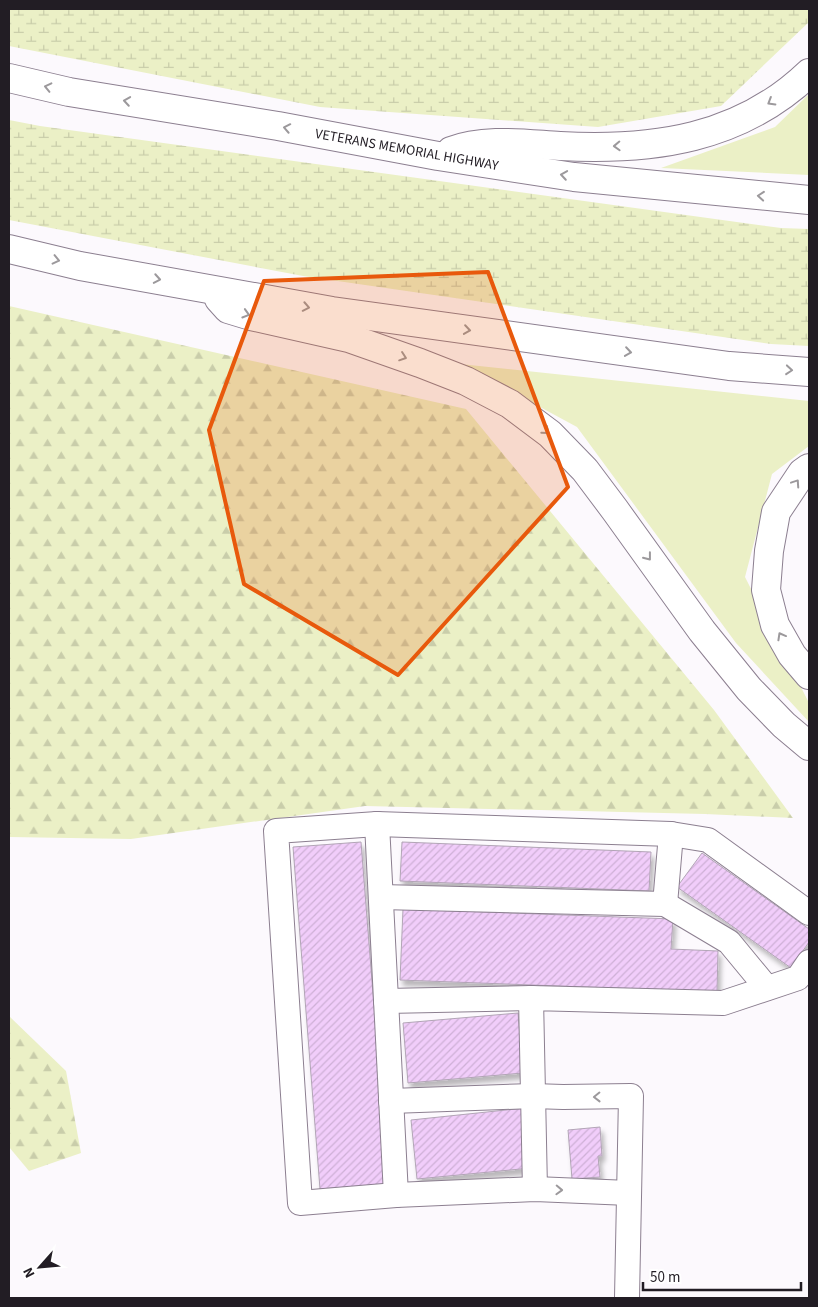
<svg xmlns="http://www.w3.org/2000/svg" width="818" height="1307" viewBox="0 0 818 1307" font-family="'Source Sans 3',sans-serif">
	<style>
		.green { fill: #ebf0c6 }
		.forest { fill: url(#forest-firs) }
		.wetland { fill: url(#wetland-marsh) }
		.building { fill: url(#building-hatch); stroke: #b2a5b6; filter: url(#shadow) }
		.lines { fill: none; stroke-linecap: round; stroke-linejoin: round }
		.minor-casing { stroke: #8c7f90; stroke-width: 26 }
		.highway-casing { stroke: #8c7f90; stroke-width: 30 }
		.minor { stroke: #fff; stroke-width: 24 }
		.highway { stroke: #fff; stroke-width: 28 }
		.oneway { stroke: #9c999c }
		.marked { fill: #e8590c; fill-opacity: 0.2; stroke: #e8590c; stroke-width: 4; stroke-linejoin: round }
		.labels { text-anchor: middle; stroke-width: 5; stroke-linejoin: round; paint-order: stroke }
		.street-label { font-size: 14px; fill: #221d24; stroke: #fff }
	</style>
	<defs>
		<pattern id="forest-firs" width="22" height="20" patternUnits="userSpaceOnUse" patternTransform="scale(1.25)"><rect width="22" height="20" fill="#ebf0c6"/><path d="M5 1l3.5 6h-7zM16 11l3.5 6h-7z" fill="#c9cdaa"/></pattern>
		<pattern id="wetland-marsh" width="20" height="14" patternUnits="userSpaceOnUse" patternTransform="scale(1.25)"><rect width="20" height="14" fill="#ebf0c6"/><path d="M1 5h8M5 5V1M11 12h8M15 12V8" fill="none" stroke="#c9cdaa"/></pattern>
		<pattern id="building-hatch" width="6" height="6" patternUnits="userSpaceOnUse" patternTransform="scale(1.25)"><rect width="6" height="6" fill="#f1cdfa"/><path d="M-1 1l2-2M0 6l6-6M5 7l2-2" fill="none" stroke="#ceb0d6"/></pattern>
		<filter id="shadow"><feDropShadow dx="3" dy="5.5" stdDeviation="2.5" flood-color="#0004"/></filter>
	</defs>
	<rect width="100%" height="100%" fill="#fcf9fd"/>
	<g class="green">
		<path d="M809,94V175L661,168L775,127Z"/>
		<path d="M460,364L809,401V446L772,474L745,577L809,703V722L736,643L577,427Z"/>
	</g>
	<g class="forest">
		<path d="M9,306L466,409L714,710L793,818L705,814L365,806L131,839L9,837Z"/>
		<path d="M9,1016L66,1071L81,1153L29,1171L9,1147Z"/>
	</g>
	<g class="wetland">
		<path d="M9,9H809V22L721,106L598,127L320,107L9,46Z"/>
		<path d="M9,120L40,126L781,228L809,229V346L771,344L303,276L9,220Z"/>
	</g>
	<g class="building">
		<path d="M361,842L388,1184L320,1189L293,847Z"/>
		<path d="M402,842L651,852L649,891L400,881Z"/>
		<path d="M702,853L809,929V942L791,968L677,887Z"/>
		<path d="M403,909L673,919L671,949L718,951L717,992L400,980Z"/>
		<path d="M518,1013L523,1073L408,1083L403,1023Z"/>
		<path d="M525,1108L531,1168L417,1179L411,1120Z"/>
		<path d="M600,1127L602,1156H598L600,1177L572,1179L568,1130Z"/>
	</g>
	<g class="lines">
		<g class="minor-casing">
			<g id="minor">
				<path d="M377,824L396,1195"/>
				<path d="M381,897L665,904L729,942L767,988"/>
				<path d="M665,904L671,834"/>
				<path d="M386,1001L531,998"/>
				<path d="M391,1101L533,1096L563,1097L631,1096L627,1298"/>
				<path d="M535,1189L531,998L723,1003L798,978L809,962"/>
				<path d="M629,1193L535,1189L396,1195L300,1203L276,831L377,824L671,834L708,840L809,913"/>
			</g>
		</g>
		<g class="highway-casing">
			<g id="highway">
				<path d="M9,78L69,92L278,126L438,156L574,177L809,200"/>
				<path d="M451,151C484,138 525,144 560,146C653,151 740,139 809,73"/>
				<path d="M9,249L80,266L332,311L729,366L809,372"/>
				<path d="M219,299L228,309L251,316L349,338L420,363L466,381L510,404L550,434L585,470L615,510L702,631L749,689L784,725L809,746"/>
				<path d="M809,468L802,473L776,512L769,551L766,590L775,625L792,655L809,675"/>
			</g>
		</g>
		<use href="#minor" class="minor"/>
		<use href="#highway" class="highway"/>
	</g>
	<defs><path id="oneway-chevron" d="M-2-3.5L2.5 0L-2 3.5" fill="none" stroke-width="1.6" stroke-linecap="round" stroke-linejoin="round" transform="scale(1.25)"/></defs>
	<g class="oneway">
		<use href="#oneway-chevron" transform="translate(48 87) rotate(-167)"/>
		<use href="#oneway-chevron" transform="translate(127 101) rotate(-171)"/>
		<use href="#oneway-chevron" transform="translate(771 102) rotate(149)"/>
		<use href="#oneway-chevron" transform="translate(287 128) rotate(-169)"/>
		<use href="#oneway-chevron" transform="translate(617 146) rotate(178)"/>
		<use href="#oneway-chevron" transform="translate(564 175) rotate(-171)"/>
		<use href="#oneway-chevron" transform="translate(761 196) rotate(-175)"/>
		<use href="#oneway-chevron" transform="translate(56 260) rotate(13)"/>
		<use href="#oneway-chevron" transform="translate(157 279) rotate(10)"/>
		<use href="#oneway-chevron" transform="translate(306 307) rotate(11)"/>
		<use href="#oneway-chevron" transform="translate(246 314) rotate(17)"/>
		<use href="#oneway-chevron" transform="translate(467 330) rotate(8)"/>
		<use href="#oneway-chevron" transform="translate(628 352) rotate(8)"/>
		<use href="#oneway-chevron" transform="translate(403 357) rotate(19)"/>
		<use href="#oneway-chevron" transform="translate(789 370) rotate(5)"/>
		<use href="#oneway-chevron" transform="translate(546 431) rotate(39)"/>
		<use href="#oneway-chevron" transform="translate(796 483) rotate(-56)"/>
		<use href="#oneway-chevron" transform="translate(648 557) rotate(52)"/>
		<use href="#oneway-chevron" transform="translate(781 636) rotate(-119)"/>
		<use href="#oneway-chevron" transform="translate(597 1097) rotate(179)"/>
		<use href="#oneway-chevron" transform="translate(559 1190) rotate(2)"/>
	</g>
	<path class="marked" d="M488,272L568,487L398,675L244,584L209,430L264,281Z"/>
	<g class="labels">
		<g class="street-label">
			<text transform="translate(407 149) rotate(10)" y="5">VETERANS MEMORIAL HIGHWAY</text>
		</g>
	</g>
	<rect width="818" height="1307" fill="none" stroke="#221d24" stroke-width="20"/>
	<g transform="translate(40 1267) rotate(243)" stroke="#ffffff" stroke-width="4" paint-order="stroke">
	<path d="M0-4L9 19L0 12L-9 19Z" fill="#221d24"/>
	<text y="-8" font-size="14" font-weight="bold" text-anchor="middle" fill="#221d24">N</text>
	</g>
	<path d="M643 1282v8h158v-8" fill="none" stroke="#221d24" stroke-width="2.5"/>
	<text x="650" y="1282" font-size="15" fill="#221d24" stroke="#ffffff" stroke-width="4" paint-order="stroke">50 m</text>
</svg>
